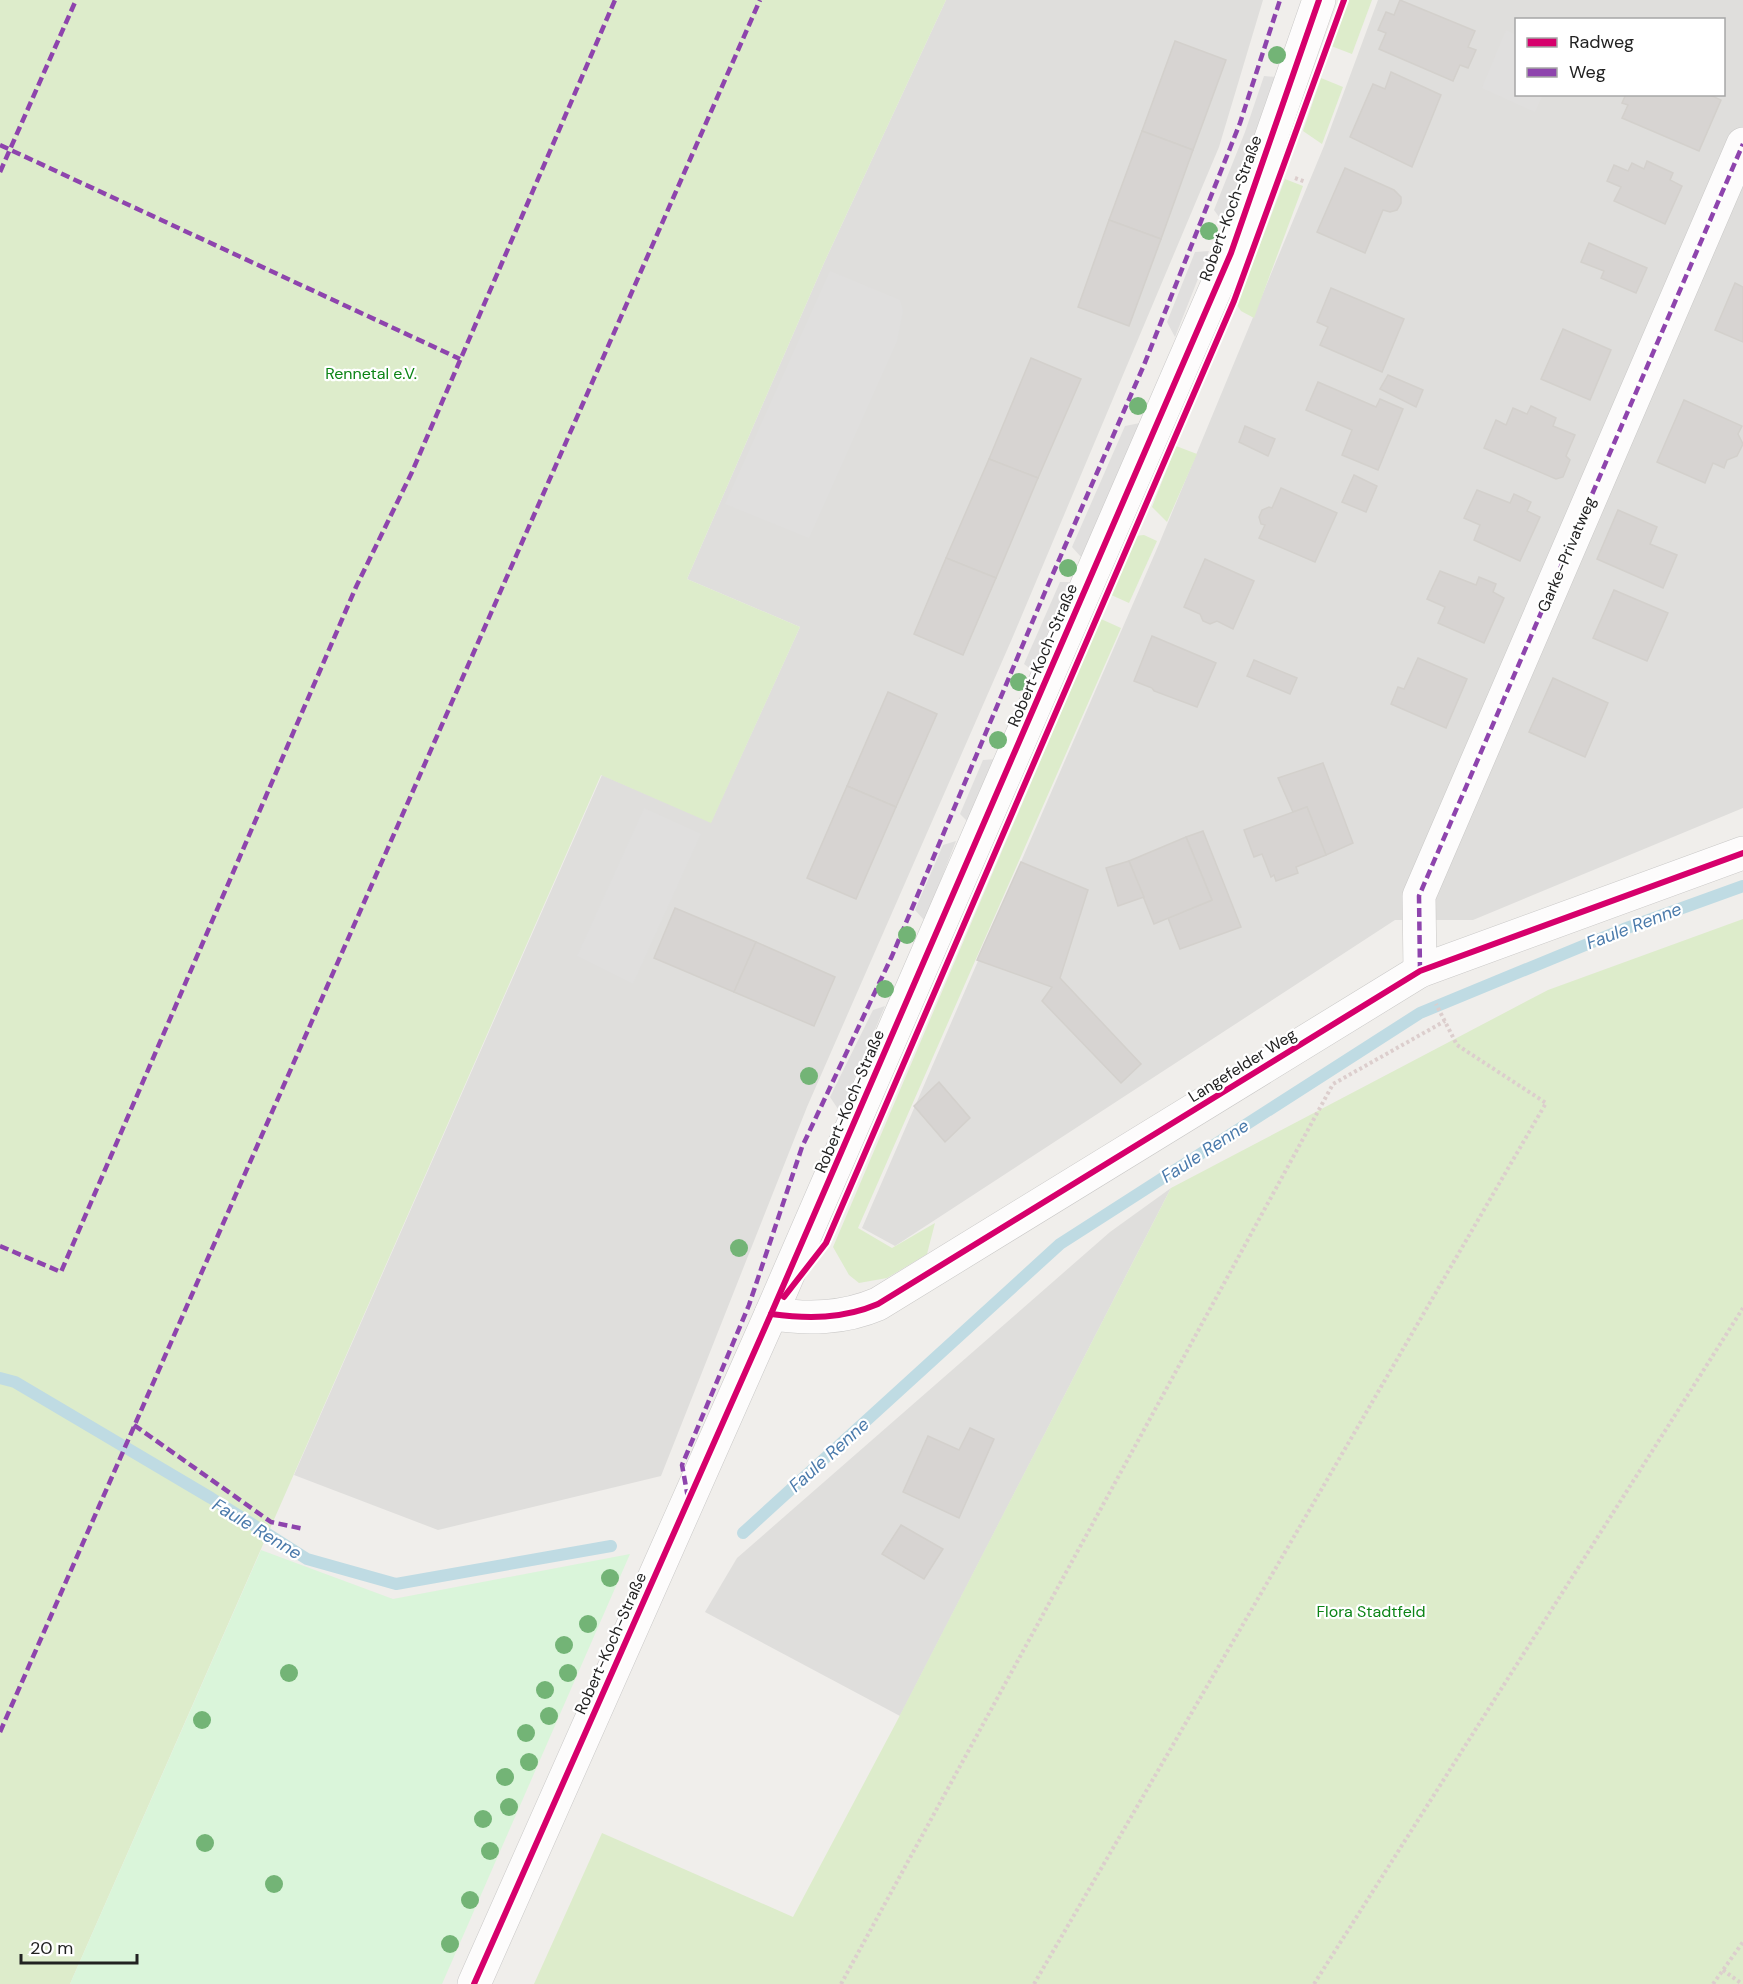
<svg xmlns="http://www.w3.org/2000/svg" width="1743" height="1984" viewBox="0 0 1743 1984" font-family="'DM Sans',sans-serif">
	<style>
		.residential { fill: #dfdedc; fill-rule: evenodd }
		.grass { fill: #ddeccb }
		.park { fill: #daf5da }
		.parking { fill: #e0dfde }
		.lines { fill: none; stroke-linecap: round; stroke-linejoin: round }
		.stream { stroke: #bfdbe3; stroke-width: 12 }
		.building { fill: #d7d4d2; stroke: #d3d0cc; stroke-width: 1.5 }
		.minor-casing { stroke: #c9c8c7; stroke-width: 34 }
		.path { stroke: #dccecd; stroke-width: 4; stroke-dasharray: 3 3; stroke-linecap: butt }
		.minor { stroke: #fdfcfc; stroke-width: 33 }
		.quiet { stroke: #8e44ad; stroke-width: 4.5; stroke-dasharray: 9 4.5; stroke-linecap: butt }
		.cycleway-casing { stroke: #fff; stroke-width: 10 }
		.cycleway { stroke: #d6006c; stroke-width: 6 }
		.tree { fill: #73b476 }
		.labels { text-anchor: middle; stroke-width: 4.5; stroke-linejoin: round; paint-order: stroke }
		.street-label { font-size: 16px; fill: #222; stroke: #fff }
		.park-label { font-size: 16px; fill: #0c8416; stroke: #fff }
		.water-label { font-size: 18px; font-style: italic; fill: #4a7aab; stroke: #fff }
	</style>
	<rect width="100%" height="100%" fill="#f0eeeb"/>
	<g class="residential">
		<path d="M946,0H1263L1219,147L1011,641L807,1107L661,1476L438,1530L294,1475L602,775L711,822L800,627L687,579L824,263Z"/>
		<path d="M1378,0H1743V808L1473,920H1395L895,1246L862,1228L1159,544L1324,146ZM1516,20H1724V94H1516Z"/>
		<path d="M1171,1188L900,1716L705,1612L737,1558L1110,1232Z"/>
	</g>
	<g class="grass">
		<path d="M0,0H946L824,263L687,579L800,627L711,823L601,775L70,1984H0Z"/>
		<path d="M1349,0H1372L1352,54L1331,46Z"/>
		<path d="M1321,78L1343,87L1322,144L1303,131Z"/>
		<path d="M1285,179L1303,186L1254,318L1241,311L1237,305Z"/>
		<path d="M1176,446L1197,454L1167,522L1152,507Z"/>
		<path d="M1144,535L1157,541L1129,603L1109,594L1135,536Z"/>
		<path d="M1101,619L1121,628L858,1228L892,1248L935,1223L927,1254L887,1278L859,1283L849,1275L833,1247Z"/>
		<path d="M1743,919V1984H534L602,1833L793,1917L897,1721L1171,1188L1548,990Z"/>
	</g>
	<path class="park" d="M261,1550L393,1599L630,1554L442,1984H70Z"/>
	<g class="parking">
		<path d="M1506,30L1516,35V94L1543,95L1535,112L1482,88Z"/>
		<path d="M1264,76L1276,77L1250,156L1222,221L1214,210L1245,132Z"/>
		<path d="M1209,251L1175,337L1167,322L1195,252Z"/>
		<path d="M830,271L900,300L903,311L897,341L809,538L725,504Z"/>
		<path d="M1140,423L1082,558L1072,547L1125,426Z"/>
		<path d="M1060,582H1069L1032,670L1024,664Z"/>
		<path d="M996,759L969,823L960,814L983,760Z"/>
		<path d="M644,808L701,834L633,984L577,956Z"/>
		<path d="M956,841L925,921L915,910L943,845Z"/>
		<path d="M885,1006L840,1112L830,1097L873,1010Z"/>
	</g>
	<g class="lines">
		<g class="stream">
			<path d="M0,1378L15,1382L211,1498L307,1559L396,1584L611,1546"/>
			<path d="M743,1533L1060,1244L1420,1013L1624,929L1743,886"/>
		</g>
	</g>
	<g class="building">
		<path d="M1400,0L1475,31L1468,47L1476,50L1468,68L1460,65L1453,81L1379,49L1386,33L1378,30L1386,12L1394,15Z"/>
		<path d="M1175,41L1226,60L1193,150L1142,131Z"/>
		<path d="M1391,72L1441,95L1412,167L1350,137L1373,84L1385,89Z"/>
		<path d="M1626,94H1708L1721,100L1699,151L1622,118L1628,105L1622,103Z"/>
		<path d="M1142,131L1193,150L1161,239L1109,220Z"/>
		<path d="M1647,161L1673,173L1670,180L1682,186L1665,224L1614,201L1621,187L1607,181L1614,165L1628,171L1632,163L1644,169Z"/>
		<path d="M1345,168L1394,190L1401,197V203L1397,210L1390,212L1383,210L1365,253L1317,232Z"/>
		<path d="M1109,220L1161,239L1129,326L1078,307Z"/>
		<path d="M1589,243L1647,268L1636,293L1601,278L1604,271L1581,262Z"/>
		<path d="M1735,283L1743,287V342L1715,330Z"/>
		<path d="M1331,288L1404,319L1382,372L1320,345L1328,327L1317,322Z"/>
		<path d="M1563,329L1611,350L1590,400L1541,379Z"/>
		<path d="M1031,358L1081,379L1038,478L989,459Z"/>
		<path d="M1388,375L1423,390L1416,407L1380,389Z"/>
		<path d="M1318,382L1376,407L1380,399L1403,409L1378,470L1342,455L1352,430L1306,410Z"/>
		<path d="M1684,400L1742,426L1738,434L1743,444L1737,456L1727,460L1724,468L1713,463L1705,483L1657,462Z"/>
		<path d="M1531,406L1556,418L1553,426L1575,435L1566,456L1570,460L1563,477L1556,479L1484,448L1496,420L1506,425L1513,408L1527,414Z"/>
		<path d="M1245,426L1275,439L1268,456L1239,442Z"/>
		<path d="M989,459L1038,478L996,578L946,558Z"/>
		<path d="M1354,475L1377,486L1366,512L1342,502Z"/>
		<path d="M1281,488L1337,513L1315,562L1259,538L1265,525L1261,524L1259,517L1262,510L1269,507L1272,508Z"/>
		<path d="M1477,490L1510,503L1514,494L1531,502L1527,511L1540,517L1520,561L1474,540L1480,525L1464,518Z"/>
		<path d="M1618,510L1657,527L1650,544L1677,555L1663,588L1597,559Z"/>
		<path d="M946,558L996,578L963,655L914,634Z"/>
		<path d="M1205,559L1254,581L1233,629L1217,621L1210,624L1203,621L1200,614L1184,607Z"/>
		<path d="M1440,571L1476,585L1479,577L1496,584L1493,592L1504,598L1484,643L1438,623L1445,607L1427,599Z"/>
		<path d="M1614,590L1668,613L1647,661L1593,638Z"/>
		<path d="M1152,636L1216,663L1197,707L1154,691L1152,688L1134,681Z"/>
		<path d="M1418,658L1467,679L1446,728L1391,704L1398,687L1404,689Z"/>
		<path d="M1254,660L1297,678L1290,694L1247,676Z"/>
		<path d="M1553,678L1608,703L1585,757L1529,732Z"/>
		<path d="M888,692L937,714L896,807L847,786Z"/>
		<path d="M1323,763L1353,843L1326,855L1307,807L1293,812L1278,778Z"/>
		<path d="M847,786L896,807L856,899L807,878Z"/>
		<path d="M1307,807L1326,855L1296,867L1298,873L1276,881L1274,875L1271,877L1262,854L1254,857L1244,830Z"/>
		<path d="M1203,831L1241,927L1180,949L1168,918L1212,900L1186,837Z"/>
		<path d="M1186,837L1212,900L1154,924L1129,861Z"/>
		<path d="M1129,861L1144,897L1118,906L1106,868Z"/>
		<path d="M1021,862L1088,890L1060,978L1141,1064L1121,1083L1042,1001L1052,987L977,960Z"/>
		<path d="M675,908L756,942L734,992L654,958Z"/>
		<path d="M756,942L835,977L814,1026L734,992Z"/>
		<path d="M939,1082L970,1118L945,1142L914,1106Z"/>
		<path d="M970,1428L994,1439L959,1518L903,1492L928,1436L959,1450Z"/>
		<path d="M901,1525L943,1549L924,1579L882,1554Z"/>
	</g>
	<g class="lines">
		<g class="minor-casing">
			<g id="minor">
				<path d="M1420,971L1419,896L1743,144"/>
				<path d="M771,1314C808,1319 843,1319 878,1304L1420,971L1743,853"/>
				<path d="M474,1984L771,1314L1231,253L1319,0"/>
			</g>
		</g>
		<g class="path">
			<path d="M1295,178L1306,182"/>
			<path d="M1723,1970L1742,1984"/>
			<path d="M841,1984L1333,1084L1445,1021"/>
			<path d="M1034,1984L1546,1103L1457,1045L1436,1004"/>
			<path d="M1314,1984L1743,1308"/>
			<path d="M1713,1984L1743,1942"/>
		</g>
		<use href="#minor" class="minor"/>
		<g class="quiet">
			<path d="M0,145L460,359"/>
			<path d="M0,172L76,0"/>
			<path d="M1420,971L1419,896L1743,144"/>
			<path d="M0,1246L61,1272L356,587L412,472L615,0"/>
			<path d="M134,1425L271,1522L304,1529"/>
			<path d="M688,1498L682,1465L749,1305L802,1147L892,956L1045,592L1144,365L1240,123L1280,0"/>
			<path d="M0,1732L760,0"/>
		</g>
		<g class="cycleway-casing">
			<g id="cycleway">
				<path d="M784,1297L826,1243L1234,301L1344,0"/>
				<path d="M771,1314C808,1319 843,1319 878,1304L1420,971L1743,853"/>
				<path d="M474,1984L771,1314L1231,253L1319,0"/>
			</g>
		</g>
		<use href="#cycleway" class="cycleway"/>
	</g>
	<g class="tree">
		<circle cx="1277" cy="55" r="9"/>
		<circle cx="1209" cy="231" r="9"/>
		<circle cx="1138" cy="406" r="9"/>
		<circle cx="1068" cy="568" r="9"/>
		<circle cx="1019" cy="682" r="9"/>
		<circle cx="998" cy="740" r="9"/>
		<circle cx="907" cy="935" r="9"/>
		<circle cx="885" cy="989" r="9"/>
		<circle cx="809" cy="1076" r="9"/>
		<circle cx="739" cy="1248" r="9"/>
		<circle cx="610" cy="1578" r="9"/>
		<circle cx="588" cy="1624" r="9"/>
		<circle cx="564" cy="1645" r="9"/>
		<circle cx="289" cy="1673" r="9"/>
		<circle cx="568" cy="1673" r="9"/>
		<circle cx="545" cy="1690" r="9"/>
		<circle cx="549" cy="1716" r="9"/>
		<circle cx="202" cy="1720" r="9"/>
		<circle cx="526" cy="1733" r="9"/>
		<circle cx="529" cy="1762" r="9"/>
		<circle cx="505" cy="1777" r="9"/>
		<circle cx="509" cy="1807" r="9"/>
		<circle cx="483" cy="1819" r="9"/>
		<circle cx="205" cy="1843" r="9"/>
		<circle cx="490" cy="1851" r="9"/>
		<circle cx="274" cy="1884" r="9"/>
		<circle cx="470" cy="1900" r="9"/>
		<circle cx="450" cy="1944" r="9"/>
	</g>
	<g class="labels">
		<g class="street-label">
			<text transform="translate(1230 208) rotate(-70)" y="6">Robert-Koch-Straße</text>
			<text transform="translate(1566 554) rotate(-67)" y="6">Garke-Privatweg</text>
			<text transform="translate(1042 655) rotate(-67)" y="6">Robert-Koch-Straße</text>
			<text transform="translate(1242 1065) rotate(-32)" y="6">Langefelder Weg</text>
			<text transform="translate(849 1101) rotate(-67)" y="6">Robert-Koch-Straße</text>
			<text transform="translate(610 1643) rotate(-66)" y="6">Robert-Koch-Straße</text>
		</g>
		<g class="park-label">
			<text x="371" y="379">Rennetal e.V.</text>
			<text x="1371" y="1617">Flora Stadtfeld</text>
		</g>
		<g class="water-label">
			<text transform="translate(1634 926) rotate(-21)" y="6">Faule Renne</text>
			<text transform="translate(1205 1151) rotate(-33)" y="6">Faule Renne</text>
			<text transform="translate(829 1455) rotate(-42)" y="6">Faule Renne</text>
			<text transform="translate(257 1529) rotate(31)" y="6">Faule Renne</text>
		</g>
	</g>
	<rect x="1515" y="18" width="210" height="78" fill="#ffffff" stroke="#a7a7a7" stroke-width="1.5"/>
	<rect x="1527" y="38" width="30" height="9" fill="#d6006c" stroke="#a7a7a7" stroke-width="1.5"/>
	<text x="1569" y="48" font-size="18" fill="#222222">Radweg</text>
	<rect x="1527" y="68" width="30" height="9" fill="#8e44ad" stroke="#a7a7a7" stroke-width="1.5"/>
	<text x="1569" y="78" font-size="18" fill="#222222">Weg</text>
	<path d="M21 1954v9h116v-9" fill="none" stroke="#222222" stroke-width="3"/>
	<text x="30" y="1954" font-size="18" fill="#222222" stroke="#ffffff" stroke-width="4.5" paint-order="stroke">20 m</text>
</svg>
